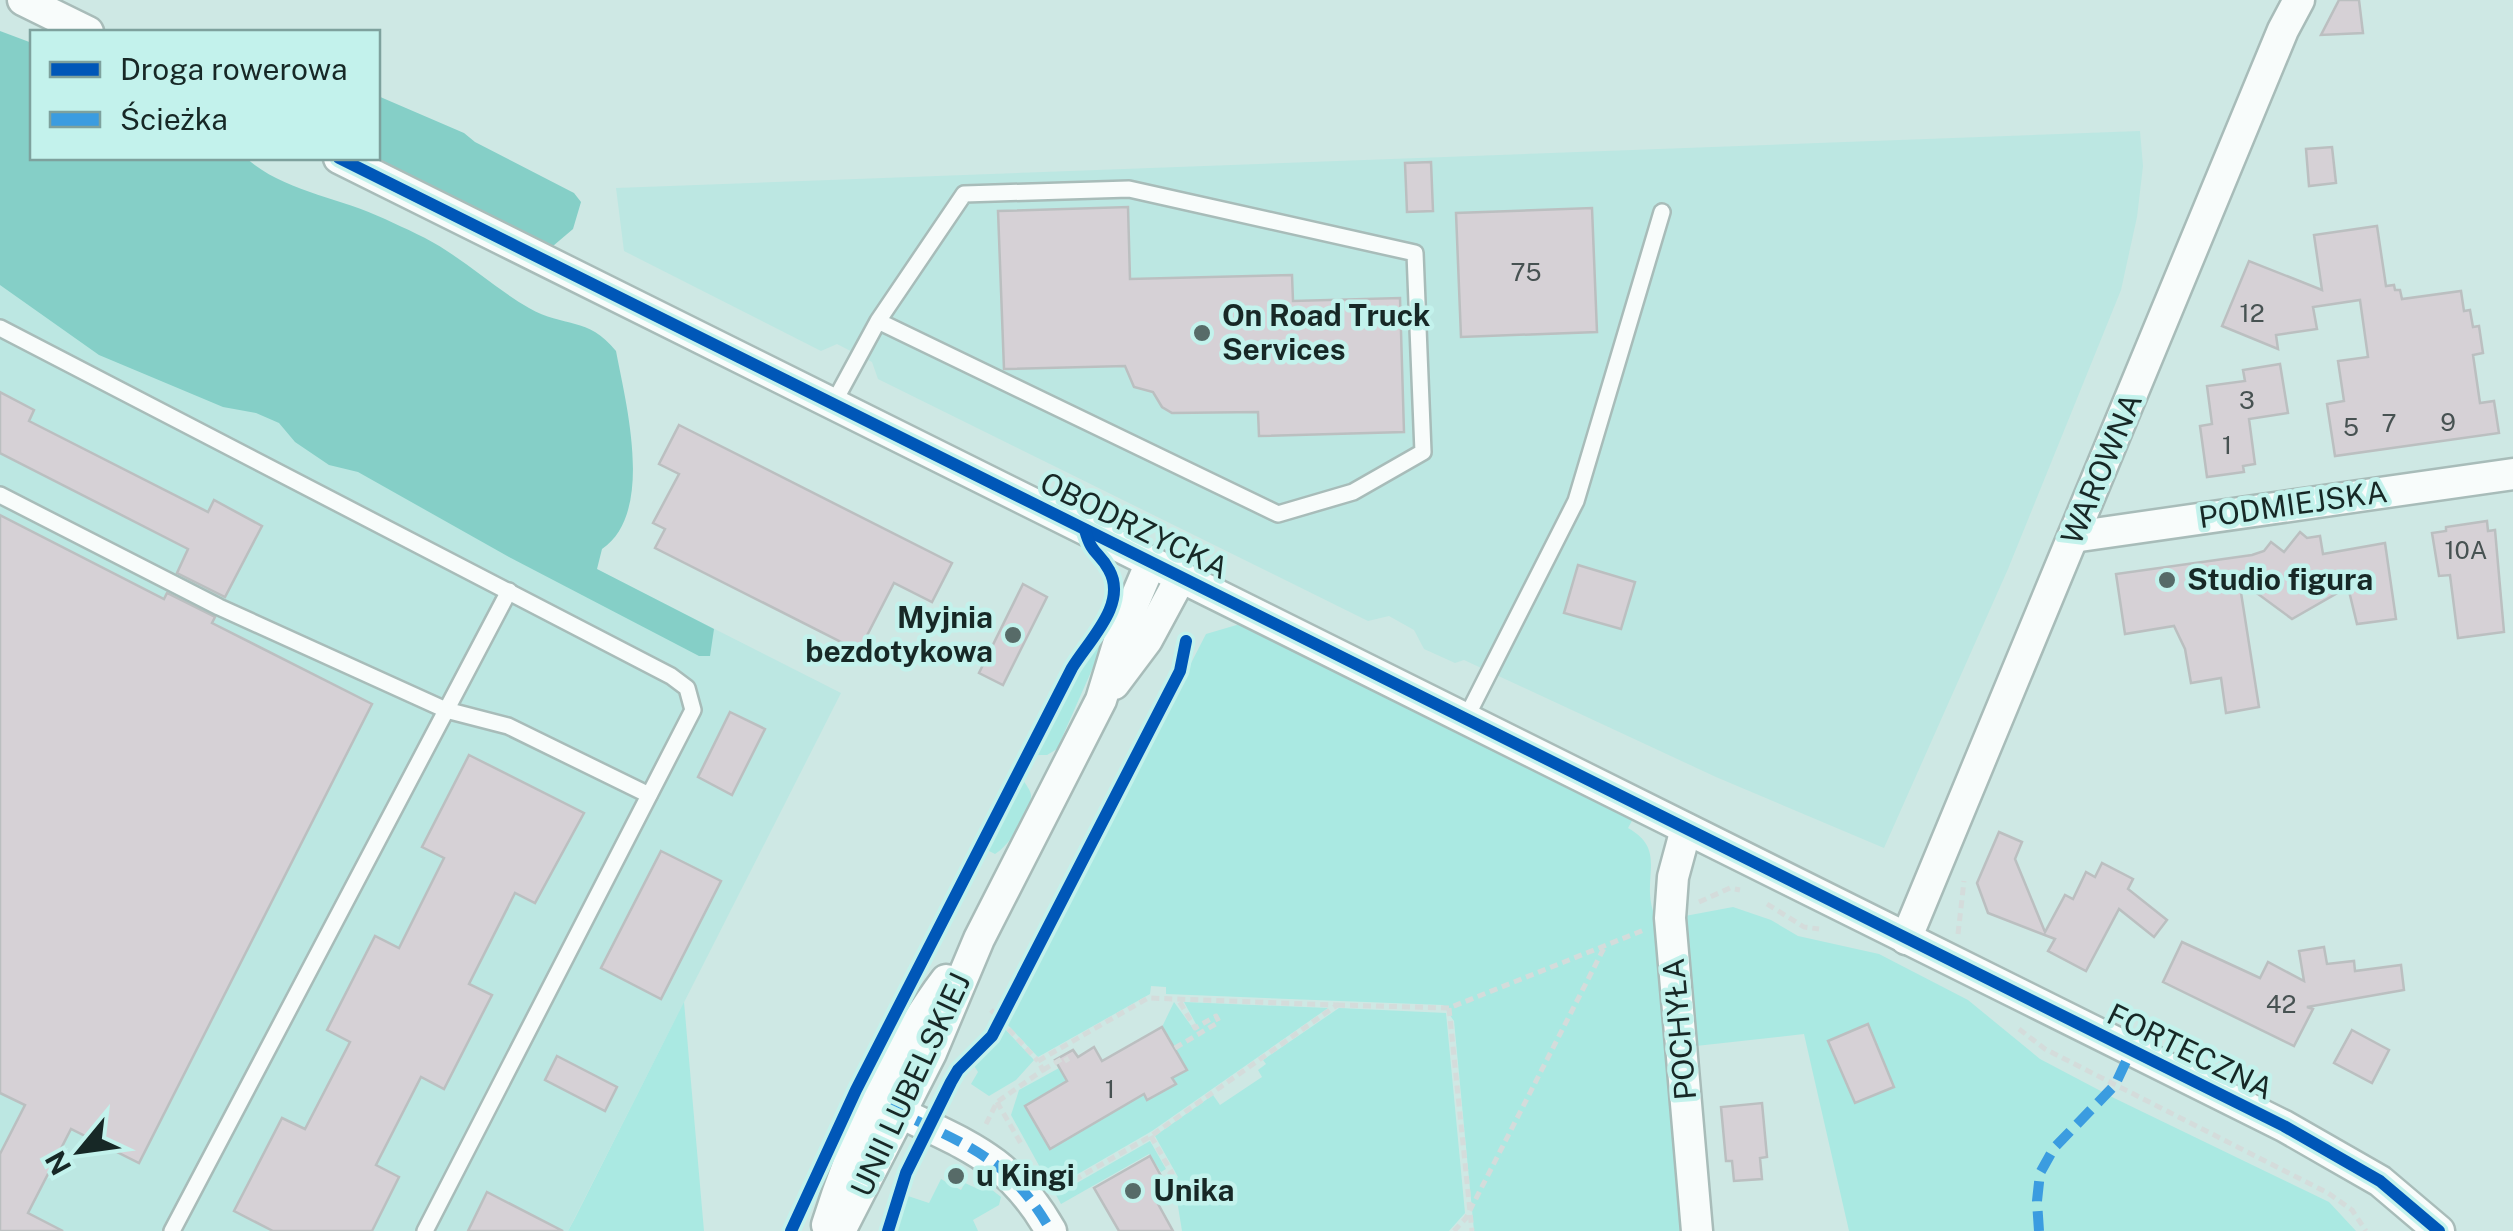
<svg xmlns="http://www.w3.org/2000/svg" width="2513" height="1231" viewBox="0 0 2513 1231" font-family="'Public Sans',sans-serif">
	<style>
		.built { fill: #bce7e2 }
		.green { fill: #aae9e2 }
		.forest { fill: #85cfc7 }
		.building { fill: #d6d1d6; stroke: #bbbfc0; stroke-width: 2.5 }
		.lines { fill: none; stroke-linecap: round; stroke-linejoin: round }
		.service-casing { stroke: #a8bcb9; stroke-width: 20 }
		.minor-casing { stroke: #a8bcb9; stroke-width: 35 }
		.path { stroke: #d4dcdb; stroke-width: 5; stroke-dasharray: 8 5; stroke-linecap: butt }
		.service { stroke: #f8fcfb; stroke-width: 15 }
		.minor { stroke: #f8fcfb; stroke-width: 30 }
		.quiet { stroke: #3b9ce0; stroke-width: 10; stroke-dasharray: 20 10; stroke-linecap: butt }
		.cycleway-casing { stroke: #c3f2ec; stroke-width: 19 }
		.cycleway { stroke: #0057b8; stroke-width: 12 }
		.poi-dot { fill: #576b68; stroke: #c3f2ec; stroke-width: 4 }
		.labels { text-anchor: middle; stroke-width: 9; stroke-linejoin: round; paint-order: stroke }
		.number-label { font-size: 25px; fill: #475252 }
		.poi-label { font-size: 30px; font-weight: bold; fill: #172826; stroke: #c3f2ec; text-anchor: start }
		.street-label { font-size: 30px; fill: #172826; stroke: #c3f2ec }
	</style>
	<rect width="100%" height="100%" fill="#cee8e4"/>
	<g class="built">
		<path d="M2140,131L2143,166L2137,217L2121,290L2008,569L1884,848L1716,777L1464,660L1455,663L1424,649L1414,630L1389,616L1368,621L878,379L872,362L837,344L821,351L624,251L616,188Z"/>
		<path d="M0,267L841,693L568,1231H0Z"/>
	</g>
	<g class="green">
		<path d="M1240,624L1633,819L1628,828C1667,850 1642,876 1653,911L1680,1231H1474L1454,1021L1443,1005L1166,994V987L1151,986L1150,994L1038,1057L1006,1023L1206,634Z"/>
		<path d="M1109,631L1057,749L1047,755H1035L1095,642L1103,632Z"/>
		<path d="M1023,780C1026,785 1030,789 1031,795C1032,811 1008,847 995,854L987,850Z"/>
		<path d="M1733,907L1771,920L1798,936L1879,954L1968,1000L2040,1059L2114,1098L2329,1202L2356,1231H1849L1804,1034L1696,1046L1685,916Z"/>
		<path d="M684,1002L704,1231H568L574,1220Z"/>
		<path d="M1174,1002L1192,1027L1196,1024L1184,1002L1328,1008L1152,1131L1052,1189L1011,1115L1019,1090L1059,1068L1067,1081L1025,1106L1050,1148L1144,1094L1148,1100L1175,1084L1172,1078L1186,1069L1162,1027Z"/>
		<path d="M1339,1008L1446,1013L1465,1213L1449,1231H1182L1176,1194L1181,1190L1176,1179L1178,1177L1155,1136L1213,1095L1220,1105L1262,1077L1258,1070L1266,1064L1263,1060Z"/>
		<path d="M1004,1028L1034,1060L1016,1080L989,1096L971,1084L978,1072L973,1064Z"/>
		<path d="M1150,1141L1166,1169L1161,1172L1149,1154L1061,1204L1056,1195Z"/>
		<path d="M941,1179L961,1190L965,1183L978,1189L982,1182L1001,1197L999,1205L973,1220L978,1231H894L905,1195L929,1203Z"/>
	</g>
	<g class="forest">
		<path d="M0,31L32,43V158H246C285,192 339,197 385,219C406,229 428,238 447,251C475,269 501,292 529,308C564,328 588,316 616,351C626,404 655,513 602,549L597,569L714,629L710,656H699L509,557L358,472L329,465L295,442L279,423L256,413L223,407L99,355L0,285Z"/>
		<path d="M378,96L464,133L475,142L574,193L581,202L573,229L553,246L374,158H378Z"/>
	</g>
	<g class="building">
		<path d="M2339,0H2359L2363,33L2321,35Z"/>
		<path d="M2332,147L2336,183L2309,186L2306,149Z"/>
		<path d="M1431,162L1433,211L1407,212L1405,163Z"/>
		<path d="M1128,207L1130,279L1292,275L1293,301L1400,298L1404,432L1259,436L1258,412L1172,413L1162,407L1153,392L1134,387L1125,366L1004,369L998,211Z"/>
		<path d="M1592,208L1597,332L1461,337L1456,213Z"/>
		<path d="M2377,226L2386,286L2394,285L2395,290H2400L2402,299L2461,291L2464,311L2470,310L2473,327L2479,326L2483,353L2473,355L2480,403L2494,401L2499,433L2335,456L2327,404L2344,401L2338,361L2368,357L2360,300L2313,307L2317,329L2276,335L2278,349L2222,326L2249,261L2322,290L2314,235Z"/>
		<path d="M2280,364L2288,413L2249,419L2255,464L2243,466L2244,472L2207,477L2200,426L2212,424L2207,386L2245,381L2243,370Z"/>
		<path d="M0,392L34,410L29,421L208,512L214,500L262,526L225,597L177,573L188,549L0,453Z"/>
		<path d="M679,425L952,563L932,602L894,583L859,651L655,548L665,529L653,523L679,474L659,464Z"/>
		<path d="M0,515L164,599L167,593L215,617L212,623L372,704L139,1163L71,1129L28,1213L63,1231H0V1154L25,1105L0,1093Z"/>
		<path d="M2487,521L2488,531L2495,530L2504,632L2458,638L2450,575L2439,576L2432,533L2446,531V527Z"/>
		<path d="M2300,532L2307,538L2320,536L2323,554L2385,543L2396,619L2357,624L2348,587L2292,619L2239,580L2259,707L2226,713L2221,678L2191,683L2185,649L2174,626L2125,634L2116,574L2252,555L2264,551L2271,542L2284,552Z"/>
		<path d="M1578,565L1635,582L1621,629L1564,613Z"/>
		<path d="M1023,584L1047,597L1003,685L979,673Z"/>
		<path d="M730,712L765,729L732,795L698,777Z"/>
		<path d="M469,755L584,813L535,903L515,893L469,984L492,995L444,1089L421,1077L376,1165L399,1177L372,1231H273L234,1211L282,1118L305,1129L350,1042L327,1030L375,936L399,948L444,858L422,847Z"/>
		<path d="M1999,832L2022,842L2015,859L2045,932L2065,895L2073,899L2086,872L2095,877L2102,863L2133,879L2128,889L2167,920L2154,937L2119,909L2086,971L2048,951L2055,939L1988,913L1977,883Z"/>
		<path d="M661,851L721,881L661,999L601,968Z"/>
		<path d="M2182,942L2260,978L2268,962L2304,981L2299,951L2324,947L2327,964L2354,961L2355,971L2401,965L2404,990L2307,1007L2313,1009L2294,1046L2163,982Z"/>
		<path d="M1868,1024L1894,1087L1855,1103L1828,1041Z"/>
		<path d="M1162,1027L1187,1070L1172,1078L1176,1084L1147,1100L1144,1094L1050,1149L1025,1106L1067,1081L1055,1060L1073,1050L1078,1057L1094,1047L1102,1061Z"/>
		<path d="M2352,1030L2389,1050L2372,1083L2334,1063Z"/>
		<path d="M557,1056L617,1087L605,1111L545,1080Z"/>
		<path d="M1762,1103L1767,1157L1760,1158L1762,1179L1734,1181L1732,1161H1726L1721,1107Z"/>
		<path d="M1150,1156L1171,1194L1157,1202L1173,1231H1119L1094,1188Z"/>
		<path d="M487,1192L563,1231H468Z"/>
	</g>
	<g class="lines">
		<g class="service-casing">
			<g id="service">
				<path d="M0,328L671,676L687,688L693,710L425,1231"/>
				<path d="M833,404L878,321L1278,514L1353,492L1423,452L1415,253L1129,189L964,194L878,321"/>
				<path d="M0,495L219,607L446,710L508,726L649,795"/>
				<path d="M1465,720L1576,501L1662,212"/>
				<path d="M172,1231L509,591"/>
			</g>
		</g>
		<g class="minor-casing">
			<g id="minor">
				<path d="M23,0L88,32"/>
				<path d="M339,158L2284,1126L2380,1181L2439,1231"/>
				<path d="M2073,537L2513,474"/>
				<path d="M1114,684L1147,640L1181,577"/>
				<path d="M1686,829L1673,877L1670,918L1697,1231"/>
				<path d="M1906,939L2283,30L2299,0"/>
				<path d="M889,1107C963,1145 1007,1154 1051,1231"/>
				<path d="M827,1225C852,1145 895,1047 946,980"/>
				<path d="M840,1231L931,1053L979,939L1101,700L1123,628L1151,562"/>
			</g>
		</g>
		<g class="path">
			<path d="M1699,902L1730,888L1740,890"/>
			<path d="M1767,904L1804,927L1819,929"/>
			<path d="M1958,934L1964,881"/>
			<path d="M1337,1005L1449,1008L1644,930"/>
			<path d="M1449,1008L1472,1231"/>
			<path d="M991,1010L1038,1061"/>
			<path d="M2019,1029L2045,1049L2328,1193L2352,1210L2366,1231"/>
			<path d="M1175,1048L1219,1022L1216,1016L1195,1028L1178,999"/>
			<path d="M1043,1070L1065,1057L1068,1062"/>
			<path d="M997,1102L1023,1147"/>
			<path d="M986,1124L997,1102L1043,1070L1038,1061L1148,998L1337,1005L1151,1136L1055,1191"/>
			<path d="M1151,1136L1172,1173L1162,1178"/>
			<path d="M1454,1231L1466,1218L1604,948"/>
		</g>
		<use href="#service" class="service"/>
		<use href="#minor" class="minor"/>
		<g class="quiet">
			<path d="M889,1107C963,1145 1007,1154 1051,1231"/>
			<path d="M2039,1231L2037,1201L2040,1173L2054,1148L2115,1085L2131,1051"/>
		</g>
		<g class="cycleway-casing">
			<g id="cycleway">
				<path d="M339,158L2284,1126L2380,1181L2439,1231"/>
				<path d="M791,1231L856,1090L1072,668C1089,640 1128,604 1109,570C1099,551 1092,556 1085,530"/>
				<path d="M888,1231L906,1173L951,1082L958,1070L992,1036L1180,671L1186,641"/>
			</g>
		</g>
		<use href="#cycleway" class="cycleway"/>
	</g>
	<g class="poi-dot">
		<circle cx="1202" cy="333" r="10"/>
		<circle cx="2167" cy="580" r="10"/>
		<circle cx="1013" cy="635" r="10"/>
		<circle cx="956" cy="1176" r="10"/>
		<circle cx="1133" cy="1191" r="10"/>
	</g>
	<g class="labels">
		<g class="number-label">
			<text x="1526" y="281">75</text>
			<text x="2252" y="322">12</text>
			<text x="2247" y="409">3</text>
			<text x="2448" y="431">9</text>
			<text x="2389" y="432">7</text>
			<text x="2351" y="436">5</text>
			<text x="2227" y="454">1</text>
			<text x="2466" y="559">10A</text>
			<text x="2281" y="1013">42</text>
			<text x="1110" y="1098">1</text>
		</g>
		<g class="poi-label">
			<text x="1222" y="326">On Road Truck<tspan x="1222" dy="34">Services</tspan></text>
			<text x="2187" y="590">Studio figura</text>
			<text x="993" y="628" text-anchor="end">Myjnia<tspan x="993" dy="34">bezdotykowa</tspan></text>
			<text x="976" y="1186">u Kingi</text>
			<text x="1153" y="1201">Unika</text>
		</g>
		<g class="street-label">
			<text transform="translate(2102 469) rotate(-67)" y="10">WAROWNA</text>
			<text transform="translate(2293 505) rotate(-8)" y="10">PODMIEJSKA</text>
			<text transform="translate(1134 526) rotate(26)" y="10">OBODRZYCKA</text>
			<text transform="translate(1680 1029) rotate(-95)" y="10">POCHYŁA</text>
			<text transform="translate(2190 1052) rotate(26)" y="10">FORTECZNA</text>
			<text transform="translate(911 1085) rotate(-65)" y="10">UNII LUBELSKIEJ</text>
		</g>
	</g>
	<rect x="30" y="30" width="350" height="130" fill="#c3f2ec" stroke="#7ea19d" stroke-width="2.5"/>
	<rect x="50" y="62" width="50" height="15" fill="#0057b8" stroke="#7ea19d" stroke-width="2.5"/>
	<text x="120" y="80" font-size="30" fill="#172826">Droga rowerowa</text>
	<rect x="50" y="112" width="50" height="15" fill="#3b9ce0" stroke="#7ea19d" stroke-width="2.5"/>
	<text x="120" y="130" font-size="30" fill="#172826">Ścieżka</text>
	<g transform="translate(80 1151) rotate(241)" stroke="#c3f2ec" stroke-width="8" paint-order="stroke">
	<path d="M0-8L18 38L0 25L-18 38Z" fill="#172826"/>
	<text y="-15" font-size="28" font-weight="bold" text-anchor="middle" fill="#172826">N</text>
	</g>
</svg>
